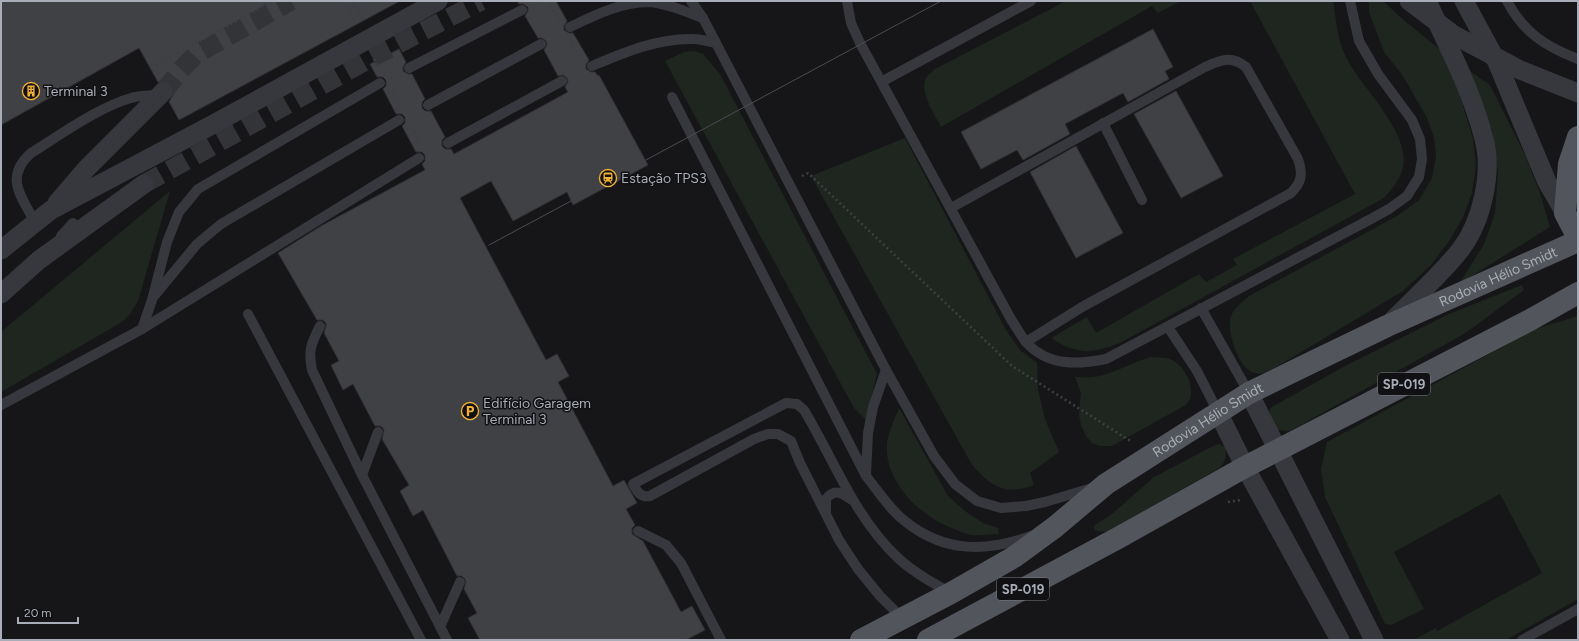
<svg xmlns="http://www.w3.org/2000/svg" width="1579" height="641" viewBox="0 0 1579 641" font-family="Figtree,sans-serif">
	<style>
		.green { fill: #1e261f }
		.building { fill: #404145; stroke: #303034 }
		.lines { fill: none; stroke-linecap: round; stroke-linejoin: round }
		.street-tunnel { stroke: #333438; stroke-width: 19; stroke-dasharray: 19 10; stroke-linecap: butt }
		.path { stroke: #3d3f44; stroke-width: 2.5; stroke-dasharray: 2 3; stroke-linecap: butt }
		.lane { stroke: #37383d; stroke-width: 10 }
		.street { stroke: #37383d; stroke-width: 19 }
		.primary { stroke: #53555c; stroke-width: 22 }
		.tram { stroke: #4a4c52; stroke-width: 1 }
		.labels { text-anchor: middle; stroke-width: 3; stroke-linejoin: round; paint-order: stroke }
		.shield { fill: #111113; stroke: #7b7e86; stroke-width: 1 }
		.shield-label { font-size: 13px; font-weight: bold; fill: #a8adb8 }
		.poi-label { font-size: 14px; fill: #a8adb8; stroke: #111113; text-anchor: start }
		.street-label { font-size: 14px; fill: #a8adb8; stroke: #111113 }
	</style>
	<rect width="100%" height="100%" fill="#161618"/>
	<g class="green">
		<path d="M1066,1H1181L1158,13L1152,6L941,127C935,115 919,92 926,78C927,75 932,72 935,69Z"/>
		<path d="M1250,1H1333C1336,18 1337,39 1345,55C1359,86 1410,130 1403,167C1400,180 1392,189 1384,198L1120,343C1091,354 1078,355 1051,338L1087,317L1096,333L1199,274L1206,282L1237,265L1233,259L1355,194Z"/>
		<path d="M1369,1H1383L1406,22L1448,56L1473,139L1476,166L1472,193L1463,217L1450,240L1431,265L1403,291L1273,369C1267,372 1262,375 1255,373C1239,370 1228,334 1230,320C1231,310 1242,302 1249,296L1397,216L1419,200L1432,178L1436,157L1434,137L1427,118L1403,76L1384,52L1369,12Z"/>
		<path d="M694,51L703,54L720,74L877,374L866,420L854,408L665,61L684,52Z"/>
		<path d="M1470,71L1490,85L1525,155L1540,193L1550,227L1459,284L1484,244L1495,213L1498,172L1492,131Z"/>
		<path d="M905,138L1006,330L1020,350L1037,363L1038,389L1045,419L1059,452L1030,473L1034,485C1004,496 992,487 972,465L811,176Z"/>
		<path d="M170,191L138,301L130,314L122,322L1,392V332Z"/>
		<path d="M1522,285L1524,290L1464,334L1290,431L1276,430L1268,416L1270,408L1345,366L1449,314Z"/>
		<path d="M1578,316V599L1506,640H1413L1436,628L1437,631L1542,573L1500,494L1394,552L1424,609L1391,625L1385,624L1325,497L1321,469L1327,442L1535,329Z"/>
		<path d="M1151,357C1157,358 1165,357 1170,359C1184,365 1195,385 1190,399C1189,402 1186,404 1184,406L1112,446H1100L1092,443L1086,436L1081,425L1079,415L1081,393L1075,377C1082,377 1088,378 1094,377C1114,374 1132,362 1151,357Z"/>
		<path d="M899,408L948,496L965,511L983,523L998,528L999,534C990,534 980,536 971,535C967,534 961,532 957,530C922,518 884,484 887,443C888,432 895,419 899,408Z"/>
		<path d="M1219,444L1225,447C1227,455 1226,460 1221,467L1107,532L1097,531L1094,529L1095,525L1112,514L1154,477L1211,447Z"/>
	</g>
	<g class="building">
		<path d="M1,1H400L179,120L169,102L173,95V89L171,85L166,82H158L139,48L1,125Z"/>
		<path d="M517,1H556L567,21L564,26V30L569,33H573L589,60L586,65V69L591,72H595L598,76L599,75L648,165L573,205L567,192L513,221L491,181L460,198L546,360L557,354L569,376L558,382L613,486L624,480L637,503L626,509L635,525L632,528V534L643,541L681,612L692,606L705,630L686,640H480L468,618L477,613L464,589L466,582L465,579L462,576H457L423,510L413,516L400,491L409,485L382,439L384,431L383,428L380,426H375L353,384L343,390L331,365L339,361L324,333L326,326V323L323,320H317L278,253L321,226L425,170L422,164L425,161V155L422,152H416L402,126L405,123V117L402,114H396L383,89L386,86V80L383,77H377L370,64L399,49L406,62L403,67V71L408,74H412L425,99L422,102V108L425,111H431L445,137L442,140V146L445,149H451L454,154L568,92L565,87L568,82L567,78L563,75L558,76L544,50L547,45L546,41L542,38H538L525,16L528,11V7L523,4H519Z"/>
		<path d="M1153,29L1173,67L1165,71L1169,79L1128,102L1123,93L1065,124L1070,134L1023,160L1017,150L981,169L961,132Z"/>
		<path d="M1176,91L1223,176L1181,198L1134,114Z"/>
		<path d="M1076,146L1123,233L1076,258L1030,172Z"/>
	</g>
	<g class="lines">
		<g class="street-tunnel">
			<path d="M163,92L180,71L195,55L291,1"/>
			<path d="M144,184L373,57L481,1"/>
		</g>
		<g class="path">
			<path d="M343,1L356,24"/>
			<path d="M352,1L363,21"/>
			<path d="M548,1L559,20"/>
			<path d="M571,42L580,58"/>
			<path d="M374,59L379,68"/>
			<path d="M156,65L273,1"/>
			<path d="M392,90L400,105"/>
			<path d="M411,127L420,144"/>
			<path d="M802,176L808,173L1012,366L1132,442"/>
			<path d="M1228,502L1241,500"/>
		</g>
		<g class="lane">
			<path d="M691,1L703,18L716,43L886,370L934,456L955,484L977,501L1001,508L1026,506L1045,502L1092,488"/>
			<path d="M847,1L851,23L860,43L1012,321C1017,328 1021,336 1026,342C1047,366 1077,365 1106,359L1369,220L1389,209L1407,196L1419,177L1422,159L1420,139L1412,120L1378,74L1359,41L1350,1"/>
			<path d="M1507,1C1523,32 1546,47 1578,59"/>
			<path d="M570,27C595,15 621,2 649,2C667,3 686,12 703,18"/>
			<path d="M592,66C625,52 658,38 694,39C701,39 709,42 716,43"/>
			<path d="M409,68L522,10"/>
			<path d="M883,81L1031,1"/>
			<path d="M672,97L866,476C878,491 890,510 906,522C945,553 987,552 1031,536"/>
			<path d="M428,105L541,44"/>
			<path d="M1103,123L1142,200"/>
			<path d="M448,143L562,81"/>
			<path d="M951,208L1205,67C1221,60 1231,55 1246,67L1298,159C1303,174 1302,182 1291,193L1082,307L1026,342"/>
			<path d="M35,222C21,196 4,177 31,153C60,135 99,107 131,98C140,95 150,96 159,95"/>
			<path d="M61,236L73,223"/>
			<path d="M155,295L197,244L221,224L399,120"/>
			<path d="M1201,308L1249,393"/>
			<path d="M248,314L421,640"/>
			<path d="M320,326C311,344 308,350 312,370L362,475L447,640"/>
			<path d="M1168,327L1197,371L1218,412"/>
			<path d="M142,329L152,300L167,242L179,212L198,189L380,83"/>
			<path d="M1,405L142,329L419,158"/>
			<path d="M866,474L868,433L873,407L886,370"/>
			<path d="M362,475L378,432"/>
			<path d="M826,511V499C835,488 842,493 852,500"/>
			<path d="M638,531L666,545L681,563L721,640"/>
			<path d="M903,619L880,596L858,569L839,540L800,463L791,441L778,434H768L754,439L650,496C640,498 637,491 633,484L786,403L797,404L804,410C834,460 855,518 898,558C913,572 933,583 951,593"/>
			<path d="M440,627L460,582"/>
			<path d="M1522,640L1578,609"/>
		</g>
		<g class="street">
			<path d="M1409,1L1454,35L1520,70L1578,93"/>
			<path d="M1464,1L1497,62L1547,182L1565,213"/>
			<path d="M57,203L87,168L163,92"/>
			<path d="M1,250L51,210L210,126L438,1"/>
			<path d="M1,294L39,260L144,184"/>
			<path d="M1389,324C1413,299 1440,276 1461,249C1482,221 1493,172 1484,139C1472,91 1448,46 1427,1"/>
			<path d="M1249,393L1374,640"/>
			<path d="M1218,412L1245,467L1340,640"/>
		</g>
		<g class="primary">
			<path d="M1578,137L1569,164L1565,213L1578,238"/>
			<path id="s1" d="M861,640L951,593L1014,557L1055,527L1106,484L1249,393L1300,368L1387,326L1578,241"/>
			<path d="M928,640L1118,538L1245,467L1530,320L1578,293"/>
		</g>
		<g class="tram">
			<path d="M646,160L941,1"/>
			<path d="M489,245L571,201"/>
		</g>
	</g>
	<defs>
		<g id="building-ring" transform="scale(0.9)"><circle r="9.5" fill="#111113" stroke="#f2b134" stroke-width="1.5"/><path d="M-4-6H4V6H1V3H-1V6H-4ZM-2.5-4.3h1.7v1.8h-1.7ZM.8-4.3h1.7v1.8H.8ZM-2.5-1h1.7V.8h-1.7ZM.8-1h1.7V.8H.8Z" fill="#f2b134"/></g>
		<g id="station-ring" transform="scale(0.9)"><circle r="9.5" fill="#111113" stroke="#f2b134" stroke-width="1.5"/><path d="M-3-6H3Q5-6 5-4V2Q5 4 3 4L4.5 6H3L1.5 4h-3L-3 6H-4.5L-3 4Q-5 4-5 2V-4Q-5-6-3-6ZM-3.5-4v3h7v-3ZM-3.5 1v1.5H-2V1ZM2 1v1.5H3.5V1Z" fill="#f2b134"/></g>
		<g id="parking-ring" transform="scale(0.9)"><circle r="9.5" fill="#111113" stroke="#f2b134" stroke-width="1.5"/><path d="M-3.5-5.5H1a3.5 3.5 0 0 1 0 7H-1V5.5H-3.5ZM-1-3.4V-.6H.8a1.4 1.4 0 0 0 0-2.8Z" fill="#f2b134"/></g>
	</defs>
	<g fill-rule="evenodd">
		<use href="#building-ring" x="31" y="91"/>
		<use href="#station-ring" x="608" y="178"/>
		<use href="#parking-ring" x="470" y="411"/>
	</g>
	<g class="labels">
		<g class="shield">
			<rect x="1378" y="373" width="52" height="22" rx="3"/>
			<rect x="997" y="578" width="52" height="22" rx="3"/>
		</g>
		<g class="shield-label">
			<text x="1404" y="389">SP-019</text>
			<text x="1023" y="594">SP-019</text>
		</g>
		<g class="poi-label">
			<text x="44" y="96">Terminal 3</text>
			<text x="621" y="183">Estação TPS3</text>
			<text x="483" y="408">Edifício Garagem<tspan x="483" dy="16">Terminal 3</tspan></text>
		</g>
		<g class="street-label">
			<text dy="5" stroke="none"><textPath href="#s1" startOffset="736">Rodovia Hélio Smidt</textPath></text>
			<text dy="5" stroke="none"><textPath href="#s1" startOffset="412">Rodovia Hélio Smidt</textPath></text>
		</g>
	</g>
	<rect width="1579" height="641" fill="none" stroke="#a8adb8" stroke-width="4"/>
	<path d="M18 617v6h60v-6" fill="none" stroke="#a8adb8" stroke-width="2"/>
	<text x="24" y="617" font-size="12" fill="#a8adb8" stroke="#111113" stroke-width="3" paint-order="stroke">20 m</text>
</svg>
